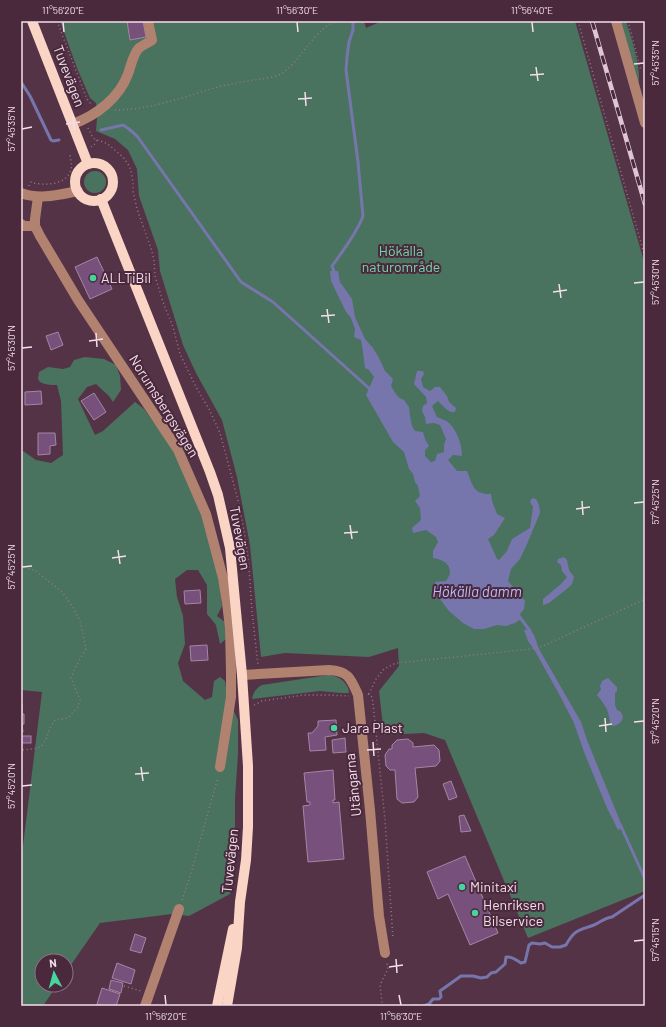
<svg xmlns="http://www.w3.org/2000/svg" width="666" height="1027" viewBox="0 0 666 1027" font-family="Barlow,sans-serif">
	<style>
		.green { fill: #49725f }
		.water { fill: #7676ad }
		.lines { fill: none; stroke-linecap: round; stroke-linejoin: round }
		.stream { stroke: #7676ad; stroke-width: 3 }
		.building { fill: #78507c; stroke: #a386a6 }
		.path { stroke: #957889; stroke-width: 1.5; stroke-dasharray: 1 3; stroke-linecap: butt }
		.minor { stroke: #b1826f; stroke-width: 10 }
		.major { stroke: #fad4c4; stroke-width: 10 }
		.rail-casing { stroke: #dec6d4; stroke-width: 4.5 }
		.rail { stroke: #4a293d; stroke-width: 3; stroke-dasharray: 9; stroke-linecap: butt }
		.ticks { fill: none; stroke: #f4deea; stroke-width: 1.5 }
		.poi-dot { fill: #47d49d; stroke: #4a293d; stroke-width: 1.5 }
		.labels { text-anchor: middle; stroke-width: 4; stroke-linejoin: round; paint-order: stroke }
		.street-label { font-size: 14px; fill: #f4deea; stroke: #4a293d }
		.park-label { font-size: 14px; fill: #73d7ab; stroke: #4a293d }
		.poi-label { font-size: 14px; fill: #f4deea; stroke: #4a293d; text-anchor: start }
		.water-label { font-size: 15px; font-style: italic; fill: #babbfc; stroke: #4a293d }
		.neatline { fill: none; stroke: #f4deea; stroke-width: 1.5 }
		.ticks-label { font-size: 10px; text-anchor: middle; fill: #f4deea }
	</style>
	<rect width="100%" height="100%" fill="#553347"/>
	<g class="green">
		<path d="M60,21H364L366,28L382,21H575L645,265V891L528,938L445,740L424,733L384,735L379,691L399,666L398,648L369,657L285,653L261,657L250,545L237,477L222,420L196,373L183,345L160,271L158,250L139,196L137,169L128,150L115,139L96,131L97,118L96,103L90,98L77,68Z"/>
		<path d="M621,21H626C630,34 643,72 638,84Z"/>
		<circle cx="95" cy="182" r="11"/>
		<path d="M85,357L104,359L116,365L120,376L121,390L113,402L109,396L96,384L87,387L78,399L95,435L103,431L135,402L144,409L160,431L177,457L205,524L216,567L220,587L222,606L217,616L225,622L226,639L220,644L216,625L207,614V585L198,570H187L175,579L177,597L183,616L185,644L178,663L183,681L205,700L212,697L214,681L220,677L225,681L228,699L238,720V754L235,798V836L233,874L230,894L189,916L172,914L100,923L66,972V961H42V985H57L43,1006H21V862L42,692L21,690V451H23L36,460L51,463L63,455L61,401L57,385C52,385 40,385 38,379C38,378 39,373 39,372L48,367L63,369L70,367L74,360Z"/>
		<path d="M328,675C338,675 349,683 349,693H341L320,691L252,699C253,693 256,688 262,685Z"/>
	</g>
	<g class="water">
		<path d="M330,271H338L340,282L352,299L355,317L365,339L373,348L378,356L385,371L393,379L391,386C395,392 397,398 404,400L409,407L410,416L412,426L415,431L423,432L425,439L429,446L425,450V456L431,462L435,461L437,454L444,452V445L446,439L440,425L434,423L426,424L425,417L422,411L423,406L427,403L426,397L414,384L417,371H423L424,374L421,379L423,387L430,391L435,387H440L447,396L449,402L456,408L455,412H451L446,409L438,401L432,406L437,417C441,419 446,420 449,423C457,431 462,444 462,456L453,455L448,460L457,471H467C473,486 473,494 491,494L492,501L497,514L505,518L494,535L488,539L497,559L499,560L507,551L512,539L530,528L533,507L530,502L532,498L536,499L539,505L540,513L527,544L520,559L511,569L508,581L525,601L524,609L520,614L521,619L515,623L506,626L497,625L484,629H474L463,623L449,611L437,595L435,582L446,581C447,579 450,575 450,572C450,562 440,559 433,558V551L438,542L436,537L426,530L413,533L412,528L421,520L420,508L415,501L420,496L418,486L415,482L413,474L409,469L404,452L393,442L366,395L374,377L369,370L365,368L363,352L361,340L354,337L355,329L351,318L346,312L331,281Z"/>
		<path d="M564,557L567,560L569,570L574,577L572,584L568,588L549,603L543,605V599L561,584L567,577L562,571L561,565L557,562L558,559Z"/>
		<path d="M530,629L534,635L539,649L581,722L587,740L620,821L622,828L618,830L607,808L584,752L574,723L559,694L535,651L528,641L524,630Z"/>
		<path d="M608,678L617,687V691L615,693V705L617,710L621,712L623,717C622,722 619,724 614,726L611,725C609,719 609,711 605,706C603,702 600,699 597,695L601,689L600,686L602,681Z"/>
	</g>
	<g class="lines">
		<g class="stream">
			<path d="M21,82L30,96L51,140L53,141L59,140"/>
			<path d="M101,130L123,125L129,129L137,136L241,282L273,302L371,390"/>
			<path d="M335,274L332,266C342,252 357,233 363,216L358,162L346,70L347,57L349,42L353,30V21"/>
			<path d="M519,616L530,631"/>
			<path d="M620,824L645,879"/>
			<path d="M414,1006H417"/>
			<path d="M424,1006L429,1004L433,999H439L441,997L440,991L461,976H473L481,978L487,977L491,973L496,972L505,964L506,957C512,956 516,960 521,963L525,962L529,945L532,943L540,944L545,943L552,947H560L566,945C575,929 578,931 594,925C601,922 604,918 612,917L645,895"/>
		</g>
	</g>
	<g class="building">
		<path d="M127,21H143L146,37L130,40Z"/>
		<path d="M97,257L112,289L90,299L75,267Z"/>
		<path d="M58,332L63,345L51,350L46,336Z"/>
		<path d="M41,391L42,404L25,405V392Z"/>
		<path d="M94,393L106,412L94,420L81,401Z"/>
		<path d="M38,433H55L56,445L50,446V454L38,455Z"/>
		<path d="M200,590L201,603L185,604L184,591Z"/>
		<path d="M207,645L208,660L191,661L190,646Z"/>
		<path d="M21,704H22V714H24V724H22L23,732H21Z"/>
		<path d="M336,720L337,735L325,737L326,750L310,751L308,733H312L318,726V721Z"/>
		<rect x="21" y="736" width="10" height="7"/>
		<path d="M345,738L346,752L333,753L332,740Z"/>
		<path d="M408,739L413,743V747L434,745L439,750L440,761L436,766L415,768L418,797L414,802L402,803L397,799L395,770H390L386,766L385,755L389,749H392V745L397,740Z"/>
		<path d="M333,770L335,800H333V803L339,802L344,859L308,862L303,806L310,805V802H307L304,773Z"/>
		<path d="M451,781L457,797L449,800L443,784Z"/>
		<path d="M464,815L471,831L461,832L459,816Z"/>
		<path d="M465,856L498,933L470,945L448,894L438,899L427,872Z"/>
		<path d="M135,934L146,938L141,953L130,950Z"/>
		<path d="M117,963L135,970L131,984L112,978Z"/>
		<path d="M111,980L123,983L121,993L109,989Z"/>
		<path d="M102,988L120,994L116,1006H104L97,1004Z"/>
	</g>
	<g class="lines">
		<g class="path">
			<path d="M57,21L87,99L91,104"/>
			<path d="M578,21L645,257"/>
			<path d="M628,21L641,71"/>
			<path d="M115,110C142,110 169,102 195,94C204,91 213,88 222,86C234,83 248,81 261,79C267,78 275,77 281,74C302,61 315,26 338,21"/>
			<path d="M88,128L93,138L97,140L104,142L109,145L123,157L128,164L131,170L133,184V191L137,209L152,251L154,261L155,276L163,302L173,327L180,354L196,387L209,409L220,433L239,504L246,542L249,568L252,612L258,665"/>
			<path d="M91,147L94,145L97,140"/>
			<path d="M29,186L31,182C42,186 63,185 69,174C73,168 71,162 70,156L73,154"/>
			<path d="M21,212V204"/>
			<path d="M21,566L36,571L62,592L72,606L80,621L86,649L76,666L71,678L80,700L78,707L68,718L55,720L50,728L46,739L41,747L32,749L21,750"/>
			<path d="M368,694L372,697L373,703L385,820L393,939"/>
			<path d="M369,694L376,679L384,669L396,663L532,649L543,646L645,599"/>
			<path d="M254,705L262,701L304,695H328L349,696"/>
			<path d="M182,900L191,873L218,777"/>
			<path d="M124,986L141,991"/>
			<path d="M380,1006L382,1002L380,985L388,969L387,962"/>
		</g>
		<g class="minor">
			<path d="M616,21L645,123"/>
			<path d="M73,124C97,115 119,98 128,74C131,66 133,54 139,48C143,45 148,43 152,40L148,21"/>
			<path d="M21,193C40,200 58,195 78,191"/>
			<path d="M38,197L35,219V226L40,236L78,300L178,450L206,514L223,578L227,603L230,628L231,672V697L220,767"/>
			<path d="M21,224L24,226H35"/>
			<path d="M242,675L329,670C349,671 351,679 358,695L370,810L379,916L385,953"/>
			<path d="M145,1006L179,909"/>
		</g>
		<g class="major">
			<path d="M32,21L88,164"/>
			<circle cx="94" cy="182" r="19"/>
			<path d="M101,199L210,472L218,495L230,548L242,675L248,766V827L246,860L240,902L237,948L227,1006"/>
			<path d="M217,1006L233,929"/>
		</g>
		<g class="rail-casing">
			<path id="rail" d="M592,21L645,204"/>
		</g>
		<use href="#rail" class="rail"/>
	</g>
	<path class="ticks" d="M63,22L64,32M297,22L298,32M532,22L533,32M634,64L644,63M536,67L538,81M530,75L544,74M305,92L306,106M298,99L312,98M73,116L74,130M66,124L80,122M22,129L32,127M634,283L644,282M559,284L561,298M553,292L567,290M327,309L329,323M321,316L335,315M96,333L97,347M89,341L103,339M22,348L32,347M582,501L583,515M634,503L644,502M576,509L590,507M350,525L352,539M344,533L358,532M118,550L120,564M112,558L126,556M22,567L32,566M605,718L606,732M634,722L644,721M599,726L612,724M373,742L374,756M367,750L381,749M141,767L143,781M135,774L149,773M22,786L32,785M634,941L644,940M396,959L397,973M389,967L403,965M165,995L166,1005M399,995L401,1005"/>
	<g class="poi-dot">
		<circle cx="93" cy="278" r="4"/>
		<circle cx="334" cy="728" r="4"/>
		<circle cx="462" cy="887" r="4"/>
		<circle cx="475" cy="913" r="4"/>
	</g>
	<g class="labels">
		<g class="street-label">
			<text transform="translate(69 76) rotate(69)" y="5">Tuvevägen</text>
			<text transform="translate(164 406) rotate(58)" y="5">Norumsbergsvägen</text>
			<text transform="translate(240 538) rotate(80)" y="5">Tuvevägen</text>
			<text transform="translate(353 785) rotate(-96)" y="5">Utängarna</text>
			<text transform="translate(230 861) rotate(-84)" y="5">Tuvevägen</text>
		</g>
		<g class="park-label">
			<text x="401" y="256">Hökälla<tspan x="401" dy="16">naturområde</tspan></text>
		</g>
		<g class="poi-label">
			<text x="101" y="283">ALLTiBil</text>
			<text x="342" y="733">Jara Plast</text>
			<text x="470" y="892">Minitaxi</text>
			<text x="483" y="910">Henriksen<tspan x="483" dy="16">Bilservice</tspan></text>
		</g>
		<g class="water-label">
			<text x="477" y="597">Hökälla damm</text>
		</g>
	</g>
	<rect width="666" height="1027" fill="none" stroke="#4a293d" stroke-width="44"/>
	<g transform="translate(54 973) rotate(354)"><circle r="19" fill="#4a293d" stroke="#8e7182"/>
	<path d="M0-3L7 15L0 10L-7 15Z" fill="#47d49d"/>
	<text y="-6" font-size="11" font-weight="bold" text-anchor="middle" fill="#f4deea">N</text>
	</g>
	<rect x="22" y="22" width="622" height="983" class="neatline"/>
	<g class="ticks-label">
		<text x="63" y="14">11°56'20"E</text>
		<text x="297" y="14">11°56'30"E</text>
		<text x="532" y="14">11°56'40"E</text>
		<text transform="translate(655 63) rotate(-90)" y="4">57°45'35"N</text>
		<text transform="translate(11 129) rotate(-90)" y="4">57°45'35"N</text>
		<text transform="translate(655 282) rotate(-90)" y="4">57°45'30"N</text>
		<text transform="translate(11 348) rotate(-90)" y="4">57°45'30"N</text>
		<text transform="translate(655 502) rotate(-90)" y="4">57°45'25"N</text>
		<text transform="translate(11 567) rotate(-90)" y="4">57°45'25"N</text>
		<text transform="translate(655 721) rotate(-90)" y="4">57°45'20"N</text>
		<text transform="translate(11 786) rotate(-90)" y="4">57°45'20"N</text>
		<text transform="translate(655 940) rotate(-90)" y="4">57°45'15"N</text>
		<text x="166" y="1020">11°56'20"E</text>
		<text x="401" y="1020">11°56'30"E</text>
	</g>
</svg>
